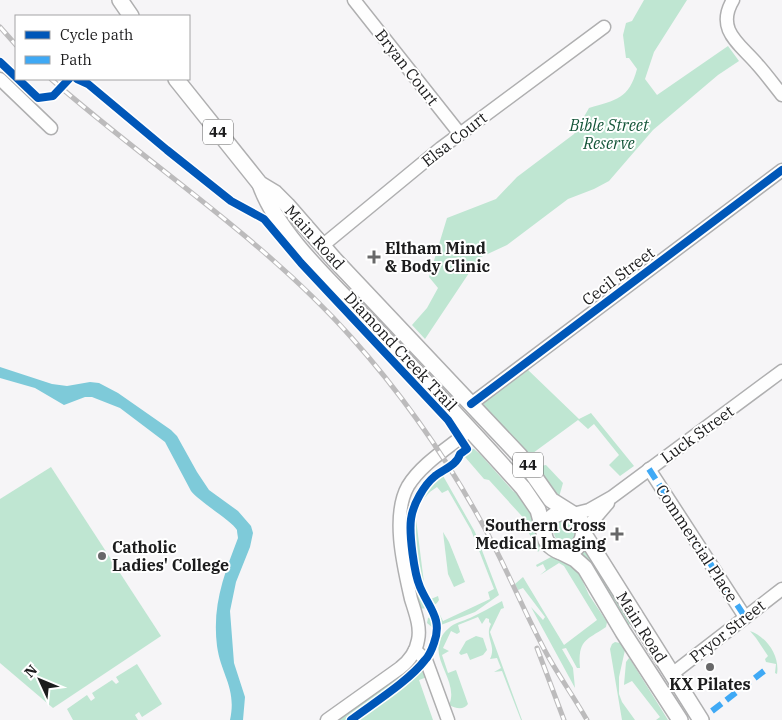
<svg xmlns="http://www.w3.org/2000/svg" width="782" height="720" viewBox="0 0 782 720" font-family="'IBM Plex Serif',serif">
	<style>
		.green { fill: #bfe6d2 }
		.water { fill: #7ecad9 }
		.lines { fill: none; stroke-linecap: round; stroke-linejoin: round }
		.minor-casing { stroke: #afafb0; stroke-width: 15 }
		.major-casing { stroke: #afafb0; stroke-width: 18 }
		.minor { stroke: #fefefe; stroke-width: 12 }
		.major { stroke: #fefefe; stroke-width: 15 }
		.rail-casing { stroke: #bcbbbc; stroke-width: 5 }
		.rail { stroke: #fff; stroke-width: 3; stroke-dasharray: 9; stroke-linecap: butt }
		.quiet { stroke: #3fa9f5; stroke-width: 6; stroke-dasharray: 12 6; stroke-linecap: butt }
		.cycleway-casing { stroke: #fff; stroke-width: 11 }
		.cycleway { stroke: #0057b8; stroke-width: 8 }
		.poi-dot { fill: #686869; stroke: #fff; stroke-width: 2 }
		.labels { text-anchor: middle; stroke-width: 4; stroke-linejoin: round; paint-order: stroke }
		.shield { fill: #fff; stroke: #606061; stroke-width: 1 }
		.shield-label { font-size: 15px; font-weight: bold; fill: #1c1c1d }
		.street-label { font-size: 16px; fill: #1c1c1d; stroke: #fff }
		.park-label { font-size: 16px; font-style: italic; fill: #145539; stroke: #fff }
		.poi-label { font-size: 16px; font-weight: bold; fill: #1c1c1d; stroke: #fff; text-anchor: start }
	</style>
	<rect width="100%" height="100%" fill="#f6f5f7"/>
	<g class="green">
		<path d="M644,0H687L654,52L645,79L657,95L728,46L739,61L718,75L653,130L609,181L594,189L568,199L507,245L479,258L425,339L412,325L427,308L438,288L429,277L447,218L496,199L517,177L574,134L589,108C616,100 629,99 637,69L629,58H626L623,35L626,23L632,21Z"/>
		<path d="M526,368L579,419L591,413L634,466L620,476L609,465L619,455L594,424L588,429L578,420L533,453L527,455L484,409V401Z"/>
		<path d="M468,448L474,449L480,454L513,491C538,508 530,525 541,548L538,552L526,527L529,524L489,480L484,479L459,450Z"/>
		<path d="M546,465L563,483L559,497L539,470L541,466Z"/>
		<path d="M51,467L161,636L53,708L0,663V499Z"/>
		<path d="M442,474L475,532L499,595L475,612L433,628L427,623L428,618L439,613L443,621L490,599L488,592L494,589L471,530L448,490L442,493L437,487C424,495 419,504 416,519L424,583L431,599L438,596L439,600C436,606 426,610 420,608C412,586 402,536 407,513C409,504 413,496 418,488L425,492L432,481Z"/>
		<circle cx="565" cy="532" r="11"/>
		<path d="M443,532L449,542L465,582L454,587L448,574Z"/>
		<path d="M583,550L589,556L632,623L627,626L580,555V552Z"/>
		<path d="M551,557L566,562L578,571L589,595L607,622L606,627C585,641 578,640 580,668H577L566,648L562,649L573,668L575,688L531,607L543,620L545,617L523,588L518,590L515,584L523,577L564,645L597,620L564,566L559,563L540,575L546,570L543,564L537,567L536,565Z"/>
		<path d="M502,601L504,608L501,609L490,632L522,720H521L502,671L494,672L501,668L497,658L490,659C497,645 484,637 491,624L489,622V619L486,618L482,624L478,617L458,625L460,632L457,634L451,631L443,648L449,651L442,655L448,673L456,670L468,704C463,711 455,708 449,705C461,679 420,653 449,628C454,623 463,621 470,618C481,613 491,607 502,601Z"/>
		<path d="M750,631C767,637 780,656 777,674L775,673L776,664L766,662L765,659L768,656L756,638Z"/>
		<path d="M476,636L483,638L487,650L483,655L470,660L467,653L461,655L459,653L466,641Z"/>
		<path d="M615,642L620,643L625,650L619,677V694L622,702L635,720H622L610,649L612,644Z"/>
		<path d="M629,658L630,659L668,720H656L660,717L632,681L624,685L626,662Z"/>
		<path d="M137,664L162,704L142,717L139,712L135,715L138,720H73L67,709L87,695L91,701L95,698L92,693L112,680L116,684L119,682L116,677Z"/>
		<path d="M420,665L422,666L427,677L419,680L433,720H334L412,666Z"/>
	</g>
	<path class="water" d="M0,367L52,384L67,386L90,382L99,383L118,393L171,430L177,436L197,472L209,490L238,511L251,526L253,533L250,547L236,582L230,611L234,663L245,697L243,720H230C237,688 221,675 217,646C212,605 224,575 238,538C238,537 237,532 237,530C232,521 201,503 191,491L165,442L120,408L92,397H85L64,405L35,388L0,378Z"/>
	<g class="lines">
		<g class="minor-casing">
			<g id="minor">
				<path d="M354,0L460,134"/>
				<path d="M733,0C715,30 740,44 757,64C766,74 774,85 782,95"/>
				<path d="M0,79L51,128"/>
				<path d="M322,246L441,148L604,27"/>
				<path d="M471,404L782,170"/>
				<path d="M649,469L745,617"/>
				<path d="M573,514L589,510L612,497L782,371"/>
				<path d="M584,531L608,503"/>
				<path d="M415,650L426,660L448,720"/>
				<path d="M672,674L782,589"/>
				<path d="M327,720L400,668C409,661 416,652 418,640C421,627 415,612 411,599C404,568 391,516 408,486C422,463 450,447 470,430"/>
			</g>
		</g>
		<g class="major-casing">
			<g id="major">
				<path d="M120,0L131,16"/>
				<path d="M176,79L260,184L275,193L287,205L334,259L520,456L551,500L578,517C594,536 573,562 553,548C534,535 549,508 570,513"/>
				<path d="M260,184C278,235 333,284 370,323C422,378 473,432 523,488L538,510L544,532"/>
				<path d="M584,534L701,720"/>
				<path d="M559,551L575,559L585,568L623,632L680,720"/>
			</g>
		</g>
		<use href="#minor" class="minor"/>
		<use href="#major" class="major"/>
		<g class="rail-casing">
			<g id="rail">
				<path d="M0,27L16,45"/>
				<path d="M51,79C150,166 263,238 351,337C402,394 446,457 483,525C507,568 525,615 549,658C561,679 575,699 587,720"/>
				<path d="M537,648L564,720"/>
			</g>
		</g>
		<use href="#rail" class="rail"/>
		<g class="quiet">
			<path d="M649,469L745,617"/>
			<path d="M712,711L764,671"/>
		</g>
		<g class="cycleway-casing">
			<g id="cycleway">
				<path d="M0,62L38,98L53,96L69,79"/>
				<path d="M77,79L88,84L167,150L231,201L264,219L301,263L448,420L467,449L460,454C457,465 444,469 435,476C424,485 413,504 411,519C409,534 414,573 420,587C429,608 443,619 434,643C432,649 429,656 425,660C409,681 372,704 351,720"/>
				<path d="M471,404L782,170"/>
			</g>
		</g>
		<use href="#cycleway" class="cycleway"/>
	</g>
	<g class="poi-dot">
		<path d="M371.5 249.5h5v5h5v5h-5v5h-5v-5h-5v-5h5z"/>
		<path d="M614.5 526.5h5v5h5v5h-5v5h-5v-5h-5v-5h5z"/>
		<circle cx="102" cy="556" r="5"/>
		<circle cx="710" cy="667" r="5"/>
	</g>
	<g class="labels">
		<g class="shield">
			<rect x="203" y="119.5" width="30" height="25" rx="4"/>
			<rect x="513" y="452.5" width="30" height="25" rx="4"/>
		</g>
		<g class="shield-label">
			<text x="218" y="137">44</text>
			<text x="528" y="470">44</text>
		</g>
		<g class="street-label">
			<text transform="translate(407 67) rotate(52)" y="6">Bryan Court</text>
			<text transform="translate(454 139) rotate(-38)" y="6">Elsa Court</text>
			<text transform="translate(315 237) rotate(48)" y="6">Main Road</text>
			<text transform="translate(618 276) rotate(-37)" y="6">Cecil Street</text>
			<text transform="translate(401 351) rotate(47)" y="6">Diamond Creek Trail</text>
			<text transform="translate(697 434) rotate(-36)" y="6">Luck Street</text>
			<text transform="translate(697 543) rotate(57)" y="6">Commercial Place</text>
			<text transform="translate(642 627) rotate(58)" y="6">Main Road</text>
			<text transform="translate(727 631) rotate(-38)" y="6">Pryor Street</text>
		</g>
		<g class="park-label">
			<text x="609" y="131">Bible Street<tspan x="609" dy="18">Reserve</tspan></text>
		</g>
		<g class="poi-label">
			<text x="385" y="254">Eltham Mind<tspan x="385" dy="18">&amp; Body Clinic</tspan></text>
			<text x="606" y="531" text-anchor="end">Southern Cross<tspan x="606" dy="18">Medical Imaging</tspan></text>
			<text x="112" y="553">Catholic<tspan x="112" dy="18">Ladies' College</tspan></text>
			<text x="710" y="690" text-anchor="middle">KX Pilates</text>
		</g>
	</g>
	<rect x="15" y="15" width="175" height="65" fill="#ffffff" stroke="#a4a4a5"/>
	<rect x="25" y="31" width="25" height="8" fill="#0057b8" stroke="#a4a4a5"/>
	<text x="60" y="40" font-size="15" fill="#1c1c1d">Cycle path</text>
	<rect x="25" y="56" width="25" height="8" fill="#3fa9f5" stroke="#a4a4a5"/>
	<text x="60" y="65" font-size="15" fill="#1c1c1d">Path</text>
	<g transform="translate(40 680) rotate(314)" stroke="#ffffff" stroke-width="4" paint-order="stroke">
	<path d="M0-4L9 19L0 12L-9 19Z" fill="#1c1c1d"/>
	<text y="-8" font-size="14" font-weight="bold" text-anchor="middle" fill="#1c1c1d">N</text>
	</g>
</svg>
